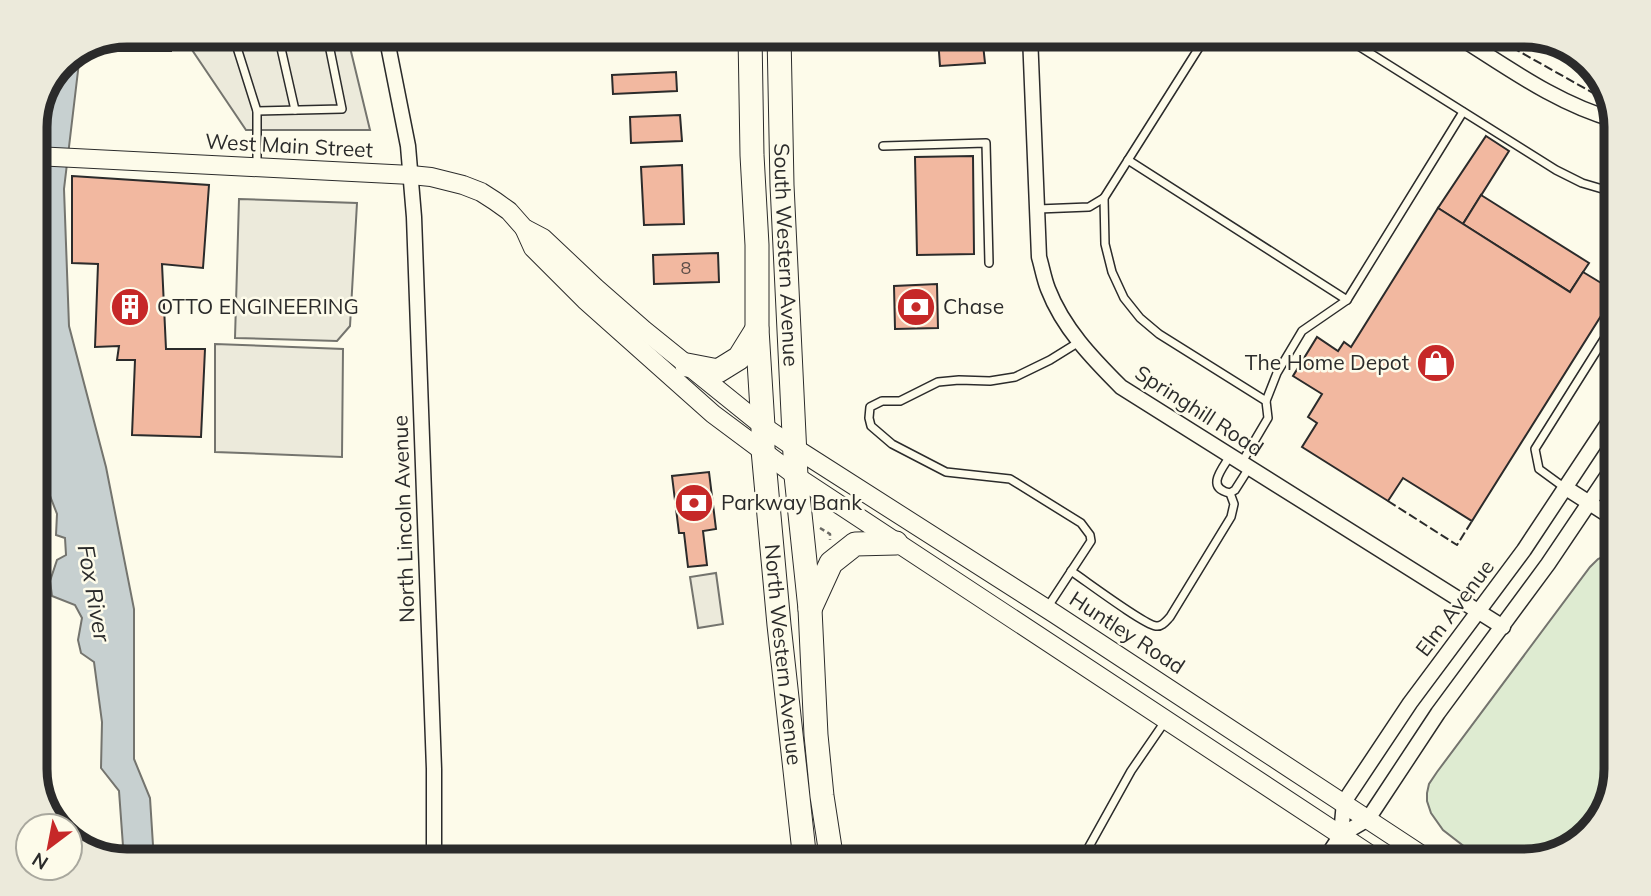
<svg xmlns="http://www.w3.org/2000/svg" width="1651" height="896" viewBox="0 0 1651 896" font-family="Mulish,sans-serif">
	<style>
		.green { fill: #deebd1; stroke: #74746e; stroke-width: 2 }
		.parking { fill: #eceadb; stroke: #74746e; stroke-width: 2 }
		.water { fill: #c7d0d0; stroke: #74746e; stroke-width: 2 }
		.building { fill: #f2b8a0; stroke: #2b2b2b; stroke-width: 2 }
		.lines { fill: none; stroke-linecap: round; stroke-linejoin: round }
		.service-casing { stroke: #2b2b2b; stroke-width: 10 }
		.minor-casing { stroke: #2b2b2b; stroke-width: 17 }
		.tertiary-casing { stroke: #2b2b2b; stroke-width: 20 }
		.primary-casing { stroke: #2b2b2b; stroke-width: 25 }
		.path { stroke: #6a6964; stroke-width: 2.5; stroke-dasharray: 5 3.5; stroke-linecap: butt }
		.service { stroke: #fdfbea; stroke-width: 7 }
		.minor { stroke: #fdfbea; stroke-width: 14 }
		.tertiary { stroke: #fdfbea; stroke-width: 18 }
		.primary { stroke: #fdfbea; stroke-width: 23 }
		.fence { stroke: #2b2b2b; stroke-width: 2; stroke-dasharray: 9 3.5; stroke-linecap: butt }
		.labels { text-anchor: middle; stroke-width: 5; stroke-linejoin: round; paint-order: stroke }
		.number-label { font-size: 18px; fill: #5d4e48 }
		.street-label { font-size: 21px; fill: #2b2b2b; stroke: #fdfbea }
		.poi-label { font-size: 21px; fill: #2b2b2b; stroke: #fdfbea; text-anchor: start }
		.water-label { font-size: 23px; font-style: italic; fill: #2b2b2b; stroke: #fdfbea }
		.rim { fill: none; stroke: #2b2b2b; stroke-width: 9 }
	</style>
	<rect width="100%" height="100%" fill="#fdfbea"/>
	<path class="green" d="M1607,555H1616V769L1606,810L1575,846L1524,861H1483L1443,830L1431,813L1427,801V793L1429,784L1437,772L1590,567L1598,559Z"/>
	<g class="parking">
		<path d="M182,35H347L370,130H246Z"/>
		<path d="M239,199L357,203L350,326L337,341L235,338Z"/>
		<path d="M215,344L343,349L342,457L215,452Z"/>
		<path d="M716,573L723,624L698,628L690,577Z"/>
	</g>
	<path class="water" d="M80,54L64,189L69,326L106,467L134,609V759L150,798L154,861H127L108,857L107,854L123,846L119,791L101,768L102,722L94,662L81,653L78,640L82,618L75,605L52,596L50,581L57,560L66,555L65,538L56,535L57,514L40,470L35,505V122L62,62Z"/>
	<g class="building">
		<path d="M127,35H171V51H113V41Z"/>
		<path d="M924,35H982L985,63L940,66L938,38L924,39Z"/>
		<path d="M676,72L677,91L613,94L612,75Z"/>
		<path d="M680,115L682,141L631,143L630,117Z"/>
		<path d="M1486,136L1509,151L1463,224L1438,208Z"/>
		<path d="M973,156L974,254L917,255L915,157Z"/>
		<path d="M682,165L684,224L644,225L641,167Z"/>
		<path d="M72,176L209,185L203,268L162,264L166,349H205L201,437L132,435L135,360H117L119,346L95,347L98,264L72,263Z"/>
		<path d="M1481,195L1589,263L1570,292L1463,224Z"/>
		<path d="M1438,208L1570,292L1583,272L1616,292L1472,521L1403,478L1388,501L1302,447L1317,423L1308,417L1322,394L1293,376L1317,337L1338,351L1344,342L1351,347Z"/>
		<path d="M718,253L719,282L654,284L653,255Z"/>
		<path d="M937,284L938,328L895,329L894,286Z"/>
		<path d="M709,472L716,529L703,531L707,565L688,567L684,533H679L672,476Z"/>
	</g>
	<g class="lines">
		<g class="service-casing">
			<g id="service">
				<path d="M233,35L257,111V167"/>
				<path d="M278,35L295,110"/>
				<path d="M1341,35L1556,170L1582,183L1616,193"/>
				<path d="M257,111L342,109L327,35"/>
				<path d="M883,146L986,143L989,263"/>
				<path d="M1128,160L1347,300"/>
				<path d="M1104,198L1105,244L1112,272L1124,298L1140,318L1159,334L1266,401L1268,418L1242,462"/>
				<path d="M1038,209L1089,207L1104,198L1207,35"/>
				<path d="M1266,401L1277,373L1302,331L1347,300L1463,112"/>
				<path d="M1230,456C1222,469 1205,488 1230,493L1235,490L1249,468"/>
				<path d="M1565,488L1539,469L1535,449L1616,320"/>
				<path d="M1071,571C1086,581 1143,624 1156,626C1162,627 1166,621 1170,617L1231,517L1234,504L1230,493"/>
				<path d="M1047,608L1091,541L1090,535L1081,523L1010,479L946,472L892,444L871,426L869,418L870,407L882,401H900L938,382L959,380L990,381L1015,377L1050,360L1079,342"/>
				<path d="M1081,861L1131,771L1166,720"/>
			</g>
		</g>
		<g class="minor-casing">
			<g id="minor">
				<path d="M386,35L408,146L414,217L434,769V861"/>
				<path d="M1030,35L1039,257C1042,267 1044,279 1048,289C1063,328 1092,358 1121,387L1503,627"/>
				<path d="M1456,35C1507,67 1557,104 1615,120"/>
				<path d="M1566,488L1616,520"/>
				<path d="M1341,835L1344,802L1410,703L1524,550L1616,411"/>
				<path d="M1324,861L1341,835L1368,819L1438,713L1548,564L1616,463"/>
			</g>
		</g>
		<g class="tertiary-casing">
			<g id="tertiary">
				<path d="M35,156L411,175L431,177L463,185L481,192L495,201L509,211L524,228L543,238L596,288L644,330L763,426L795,448L1055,614L1431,861"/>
				<path d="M524,228L533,248L585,300L713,414L796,476L1380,861"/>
			</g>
		</g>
		<g class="primary-casing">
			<g id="primary">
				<path id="s1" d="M750,35L752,155L757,245V329L763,426V450L779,625L805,861"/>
				<path id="s2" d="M779,35L782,185L796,476L810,609L816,735L822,796L832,861"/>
				<path d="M687,365L718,371L739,358L757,329"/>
				<path d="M810,609L831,563L855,544L896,543"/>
			</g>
		</g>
		<path class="path" d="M820,528L830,534V540"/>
		<use href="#service" class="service"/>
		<use href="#minor" class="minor"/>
		<use href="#tertiary" class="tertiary"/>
		<use href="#primary" class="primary"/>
		<g class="fence">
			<path d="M1490,35L1609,102"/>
			<path d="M1388,501L1457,545L1472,521"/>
		</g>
	</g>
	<defs>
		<g id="building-disc" transform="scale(2.0125)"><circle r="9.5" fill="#c62828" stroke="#fdfbea"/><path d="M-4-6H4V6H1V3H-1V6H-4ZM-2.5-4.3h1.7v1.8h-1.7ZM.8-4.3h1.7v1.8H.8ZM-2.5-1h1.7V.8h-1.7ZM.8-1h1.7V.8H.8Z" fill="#fff"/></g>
		<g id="bank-disc" transform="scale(2.0125)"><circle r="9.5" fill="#c62828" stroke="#fdfbea"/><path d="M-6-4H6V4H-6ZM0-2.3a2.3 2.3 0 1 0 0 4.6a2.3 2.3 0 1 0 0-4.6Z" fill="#fff"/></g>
		<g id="shop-disc" transform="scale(2.0125)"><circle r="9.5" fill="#c62828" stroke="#fdfbea"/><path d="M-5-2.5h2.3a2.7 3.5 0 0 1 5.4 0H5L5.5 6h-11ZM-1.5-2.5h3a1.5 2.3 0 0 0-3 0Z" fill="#fff"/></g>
	</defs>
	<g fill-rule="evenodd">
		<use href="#building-disc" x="130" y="307"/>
		<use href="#bank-disc" x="916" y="307"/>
		<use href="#shop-disc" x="1436" y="363"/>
		<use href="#bank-disc" x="694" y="503"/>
	</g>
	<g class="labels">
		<g class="number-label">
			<text x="686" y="274">8</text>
		</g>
		<g class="street-label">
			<text transform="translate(289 146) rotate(3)" y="7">West Main Street</text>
			<text dy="7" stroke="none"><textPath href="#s2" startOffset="220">South Western Avenue</textPath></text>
			<text transform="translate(1199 411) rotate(33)" y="7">Springhill Road</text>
			<text transform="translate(404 519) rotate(-92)" y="7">North Lincoln Avenue</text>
			<text transform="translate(1455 608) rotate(-53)" y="7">Elm Avenue</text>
			<text transform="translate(1127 633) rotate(33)" y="7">Huntley Road</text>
			<text dy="7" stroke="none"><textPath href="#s1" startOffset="621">North Western Avenue</textPath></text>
		</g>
		<g class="poi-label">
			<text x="157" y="314">OTTO ENGINEERING</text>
			<text x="943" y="314">Chase</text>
			<text x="1409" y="370" text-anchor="end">The Home Depot</text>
			<text x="721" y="510">Parkway Bank</text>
		</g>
		<g class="water-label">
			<text transform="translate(94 593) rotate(80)" y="8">Fox River</text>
		</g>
	</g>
	<path d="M0 0H1651V896H0ZM127 47H1524A80 80 0 0 1 1604 127V769A80 80 0 0 1 1524 849H127A80 80 0 0 1 47 769V127A80 80 0 0 1 127 47Z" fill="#eceadb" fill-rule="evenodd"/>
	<path class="rim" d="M127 47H1524A80 80 0 0 1 1604 127V769A80 80 0 0 1 1524 849H127A80 80 0 0 1 47 769V127A80 80 0 0 1 127 47Z"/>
	<g transform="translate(49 847) rotate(212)"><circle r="33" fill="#fdfbea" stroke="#a9a89e" stroke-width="2"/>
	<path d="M0-5L12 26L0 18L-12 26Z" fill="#c62828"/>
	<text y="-10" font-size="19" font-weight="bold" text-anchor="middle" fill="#2b2b2b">N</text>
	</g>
</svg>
